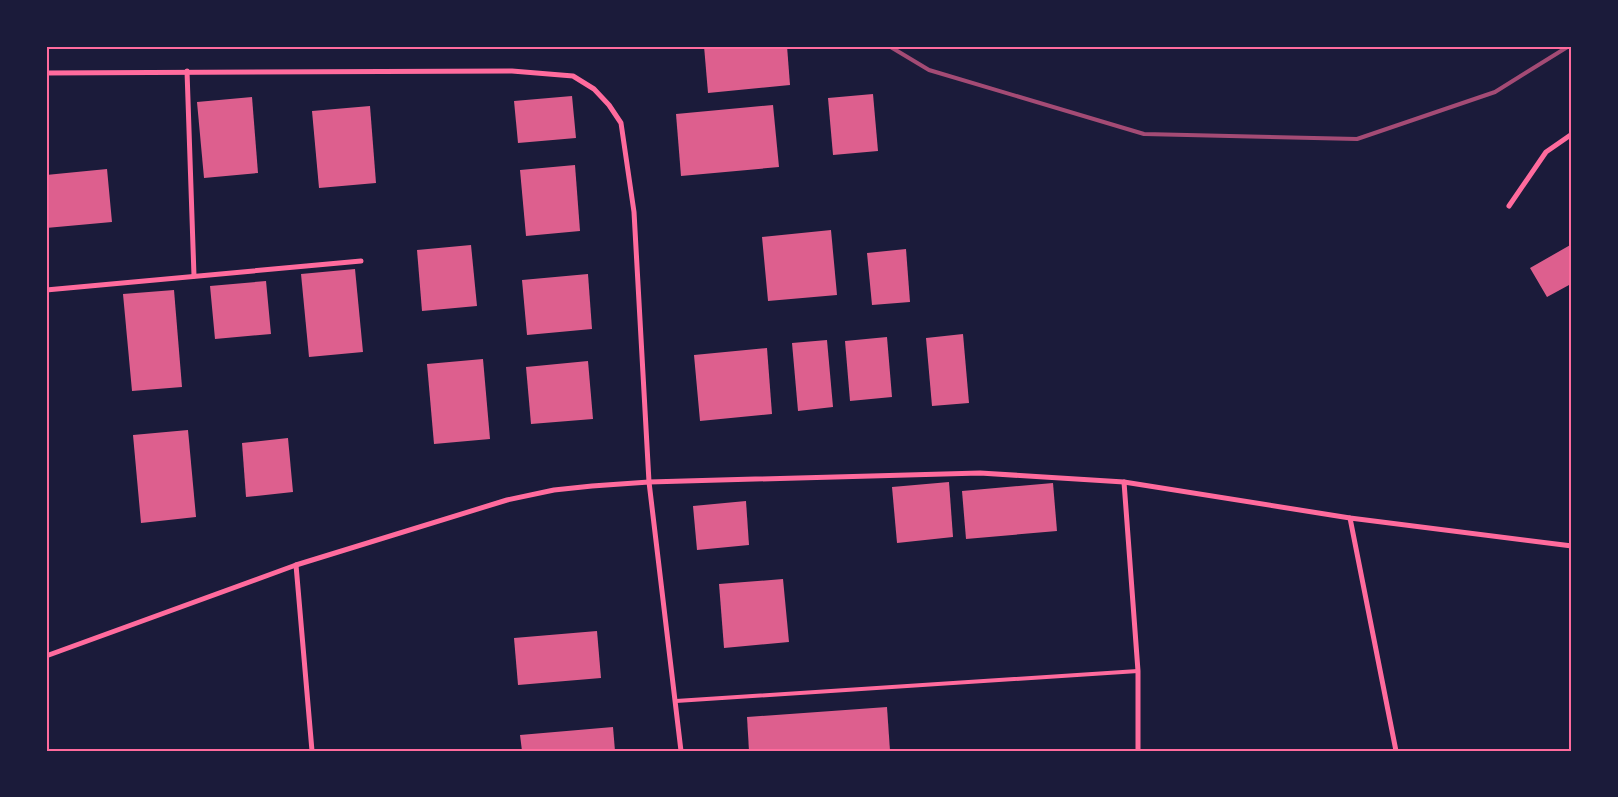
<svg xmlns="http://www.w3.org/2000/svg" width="1618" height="797" viewBox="0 0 1618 797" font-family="'Times New Roman',serif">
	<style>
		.building { fill: #dd5f8e }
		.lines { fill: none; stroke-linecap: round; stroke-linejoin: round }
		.service { stroke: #ff6b9d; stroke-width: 4 }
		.minor { stroke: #ff6b9d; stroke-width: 5 }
		.rail { stroke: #a44b75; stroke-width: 4 }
		.neatline { fill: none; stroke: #ff6b9d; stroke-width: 2 }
	</style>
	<rect width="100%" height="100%" fill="#1b1b3a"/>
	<g class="building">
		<path d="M704,46H787L790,85L708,93Z"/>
		<path d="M873,94L878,151L833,155L828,98Z"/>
		<path d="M572,96L576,138L518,143L514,101Z"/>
		<path d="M252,97L258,173L204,178L197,102Z"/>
		<path d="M773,105L779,167L681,176L676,114Z"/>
		<path d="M370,106L376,183L319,188L312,111Z"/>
		<path d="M575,165L580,231L526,236L520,170Z"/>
		<path d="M107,169L112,222L46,228V175Z"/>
		<path d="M831,230L837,295L768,301L762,237Z"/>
		<path d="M1572,244V289L1569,285L1547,297L1530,268Z"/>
		<path d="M471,245L477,306L422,311L417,250Z"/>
		<path d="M906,249L910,302L872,305L867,253Z"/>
		<path d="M355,269L363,352L309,357L301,274Z"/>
		<path d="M588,274L592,329L527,335L522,280Z"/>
		<path d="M266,281L271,334L215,339L210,286Z"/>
		<path d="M174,290L182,387L132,391L123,294Z"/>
		<path d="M963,334L969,403L932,406L926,338Z"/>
		<path d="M887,337L892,397L850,401L845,341Z"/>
		<path d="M827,340L833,407L798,411L792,343Z"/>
		<path d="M767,348L772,414L700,421L694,355Z"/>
		<path d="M483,359L490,439L434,444L427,364Z"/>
		<path d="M588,361L593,419L531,424L526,367Z"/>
		<path d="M188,430L196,517L141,523L133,435Z"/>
		<path d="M288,438L293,492L246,497L242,443Z"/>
		<path d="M949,482L953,537L897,543L892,487Z"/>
		<path d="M1053,483L1057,531L966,539L962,491Z"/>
		<path d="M746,501L749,545L697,550L693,506Z"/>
		<path d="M783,579L789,642L724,648L719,584Z"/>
		<path d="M597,631L601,678L518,685L514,638Z"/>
		<path d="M887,707L890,751H749L747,717Z"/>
		<path d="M613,727L615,751H522L520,735Z"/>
	</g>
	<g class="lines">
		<path class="service" d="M676,701L1138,671"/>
		<g class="minor">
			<path d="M187,71L194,276"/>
			<path d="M46,73L512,71L573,76L594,89L609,105L621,123L634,212L649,482L681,751"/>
			<path d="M1509,206L1546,152L1572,134"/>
			<path d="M46,290L361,261"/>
			<path d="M1124,482L1138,671V751"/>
			<path d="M1350,518L1396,751"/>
			<path d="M296,565L312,751"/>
			<path d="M46,656L296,565L507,500L554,490L592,486L649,482L980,473L1124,482L1350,518L1572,546"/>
		</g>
		<path class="rail" d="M889,46L929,70L1144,134L1357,139L1495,92L1569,46"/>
	</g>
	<rect width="1618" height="797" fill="none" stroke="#1b1b3a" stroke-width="95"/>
	<rect x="48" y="48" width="1522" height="702" class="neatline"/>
</svg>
